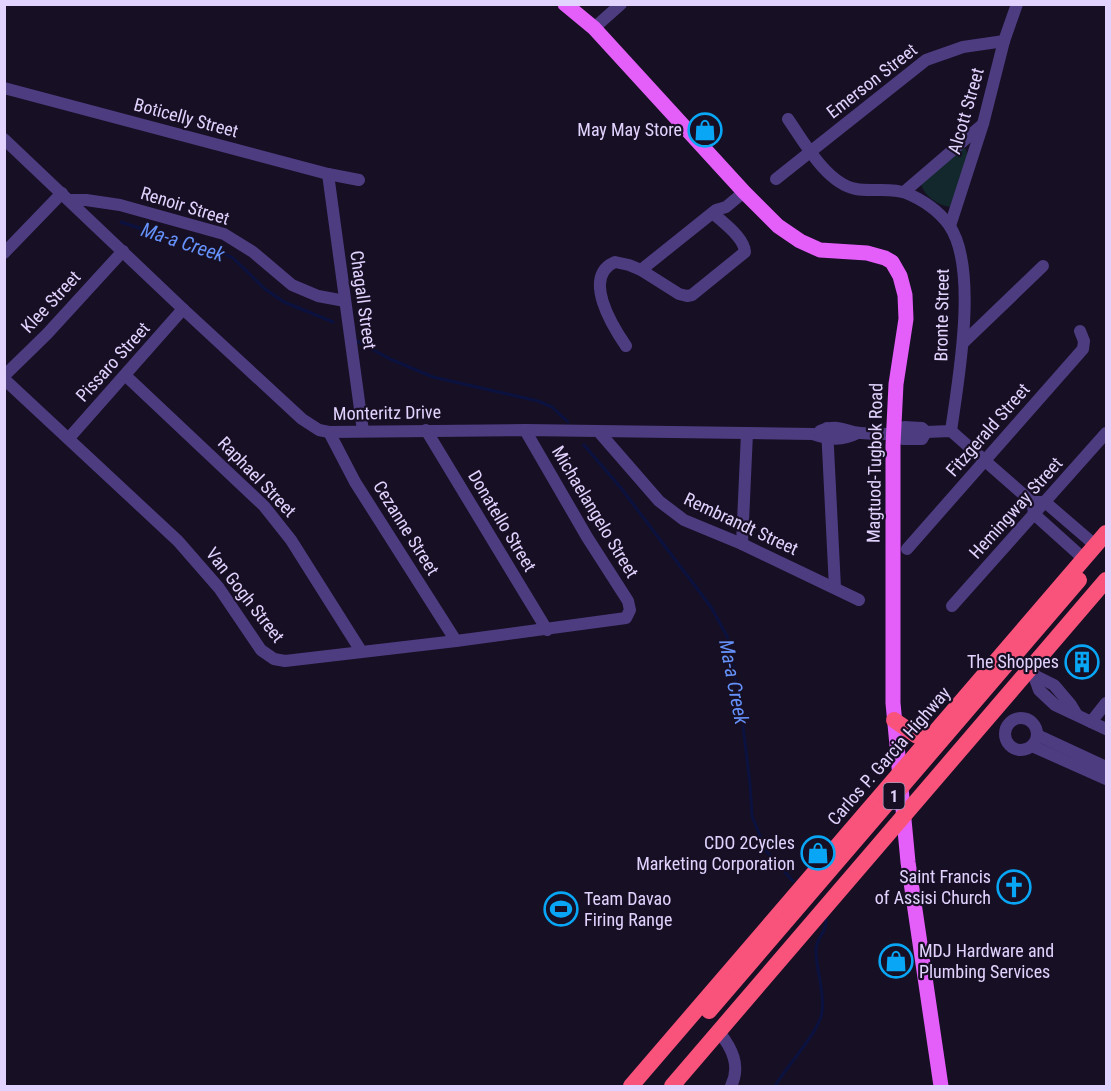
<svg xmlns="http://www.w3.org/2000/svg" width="1111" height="1091" viewBox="0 0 1111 1091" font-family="'Roboto Condensed',sans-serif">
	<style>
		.green { fill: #12282d }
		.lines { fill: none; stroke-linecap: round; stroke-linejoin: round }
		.stream { stroke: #0b1240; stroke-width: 3 }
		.minor { stroke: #4e3c81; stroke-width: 12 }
		.major { stroke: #e45efa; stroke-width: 15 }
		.highway { stroke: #f9527b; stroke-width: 16 }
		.highway-bridge { stroke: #f9527b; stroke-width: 16 }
		.labels { text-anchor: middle; stroke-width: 4.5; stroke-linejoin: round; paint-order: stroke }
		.shield { fill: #170f24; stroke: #a598bd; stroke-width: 1.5 }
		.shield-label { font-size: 16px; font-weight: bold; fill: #e2d3fe }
		.street-label { font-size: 18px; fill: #e2d3fe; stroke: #170f24 }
		.poi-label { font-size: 18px; fill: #e2d3fe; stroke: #170f24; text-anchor: end }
		.water-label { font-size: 20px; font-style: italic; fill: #6492fa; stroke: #170f24 }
	</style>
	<rect width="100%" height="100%" fill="#170f24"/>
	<path class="green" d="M962,148L966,149L968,157L950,207C938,205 923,196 921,183Z"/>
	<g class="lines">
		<g class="stream">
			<path d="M121,222L181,242L214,249L233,258L265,289L284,302L333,322"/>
			<path d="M357,341L390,359L433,377L538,401L552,407L568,422"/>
			<path d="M584,445L621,488L711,607L727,636L740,701L750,784L752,816L766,851L793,881"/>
			<path d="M775,1086C786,1067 820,1031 822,1012C825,991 816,971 816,951C815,938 830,930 825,916"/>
		</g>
		<g class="minor">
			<path d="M594,28L621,4"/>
			<path d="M4,88L328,174L359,180"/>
			<path d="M788,119C804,142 827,184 856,189C872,192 890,187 906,193C923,200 938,210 949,225C979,268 958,381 951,431"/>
			<path d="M4,139L183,309L302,419L319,430L329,432L525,430L813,434C830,440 842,441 858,433"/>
			<path d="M328,174L363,431"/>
			<path d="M776,179L926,60L963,47L1004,41"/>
			<path d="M904,192L982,125"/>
			<path d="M70,200H86L120,205L224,234L253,252L292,285L318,296L345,301"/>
			<path d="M950,226L983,124L1004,41L1017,4"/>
			<path d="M4,253L62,193"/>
			<path d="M641,270L716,210L726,207L744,192"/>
			<path d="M964,342L1043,266"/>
			<path d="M626,346C613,327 581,276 615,262L629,265L641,270L679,294L687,296L692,295L745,252C744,237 723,223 713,213"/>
			<path d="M4,376L47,334L123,251"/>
			<path d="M126,376L264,506L291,540L361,651"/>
			<path d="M4,379L178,541L219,588L261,650L274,659L285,661L456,641L626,618L630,610L628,601L587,537L525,430"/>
			<path d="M827,428L835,588"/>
			<path d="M426,430L547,630"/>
			<path d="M820,431C839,423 844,432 861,433C874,434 887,434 899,434L903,439H922L926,432"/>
			<path d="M329,432L355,482L456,641"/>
			<path d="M599,432L659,501L684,520L742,544L859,600"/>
			<path d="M899,434L904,427L922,428L926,432L951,431L1032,502H1045L1095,545"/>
			<path d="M69,438L183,309"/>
			<path d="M1033,506L1034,514L1084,559"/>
			<path d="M742,544L747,433"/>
			<path d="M907,549L1083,349L1084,341L1080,331"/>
			<path d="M952,606L1106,433"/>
			<path d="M1030,673L1054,685L1071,705L1077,715"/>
			<path d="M1034,676L1039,690L1055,705L1106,729"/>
			<circle cx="1021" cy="734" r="16"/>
			<path d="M1091,722L1106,703"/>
			<path d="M1037,735L1106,767"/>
			<path d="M1032,746L1106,779"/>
			<path d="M719,1032C732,1048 741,1066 731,1086"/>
		</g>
		<path class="major" d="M565,4L594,28L744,192L778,226L800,241L820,250L867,253L885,258L892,262L900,276L905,295L906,319L896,384L893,445V703L908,862L941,1086"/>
		<g class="highway">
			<path d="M894,720L917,736L933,735"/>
			<path d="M631,1086L1106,533"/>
			<path d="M672,1086L1106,580"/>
		</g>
		<path class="highway-bridge" d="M709,1011L1079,580"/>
	</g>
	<defs>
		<g id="shop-ring" transform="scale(1.725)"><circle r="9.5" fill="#170f24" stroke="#08a6f5" stroke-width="1.5"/><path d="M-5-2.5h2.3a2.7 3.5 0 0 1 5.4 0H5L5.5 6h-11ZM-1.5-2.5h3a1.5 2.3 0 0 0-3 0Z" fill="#08a6f5"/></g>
		<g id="building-ring" transform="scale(1.725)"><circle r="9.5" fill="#170f24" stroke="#08a6f5" stroke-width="1.5"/><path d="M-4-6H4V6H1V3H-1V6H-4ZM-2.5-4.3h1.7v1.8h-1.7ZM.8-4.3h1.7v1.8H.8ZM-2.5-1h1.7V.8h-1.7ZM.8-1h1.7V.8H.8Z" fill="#08a6f5"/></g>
		<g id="church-ring" transform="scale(1.725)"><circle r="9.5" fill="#170f24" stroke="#08a6f5" stroke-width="1.5"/><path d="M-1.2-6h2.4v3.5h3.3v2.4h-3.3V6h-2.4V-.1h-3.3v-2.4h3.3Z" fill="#08a6f5"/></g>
		<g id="stadium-ring" transform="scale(1.725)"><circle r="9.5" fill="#170f24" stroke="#08a6f5" stroke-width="1.5"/><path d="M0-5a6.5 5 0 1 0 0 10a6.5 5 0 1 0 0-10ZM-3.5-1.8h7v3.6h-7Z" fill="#08a6f5"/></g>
	</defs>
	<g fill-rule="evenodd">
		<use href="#shop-ring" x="705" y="130"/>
		<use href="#building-ring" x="1082" y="662"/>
		<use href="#shop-ring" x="818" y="853"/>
		<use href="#church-ring" x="1014" y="887"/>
		<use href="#stadium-ring" x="561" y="909"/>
		<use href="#shop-ring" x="896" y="961"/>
	</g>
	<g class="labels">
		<rect class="shield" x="883.5" y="783" width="21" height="26" rx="4.5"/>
		<g class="shield-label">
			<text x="894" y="802">1</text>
		</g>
		<g class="street-label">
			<text transform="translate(872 81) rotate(-38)" y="6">Emerson Street</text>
			<text transform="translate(966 111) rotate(-74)" y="6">Alcott Street</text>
			<text transform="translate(186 118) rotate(15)" y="6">Boticelly Street</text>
			<text transform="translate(185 206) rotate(17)" y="6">Renoir Street</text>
			<text transform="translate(363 300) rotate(82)" y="6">Chagall Street</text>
			<text transform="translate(51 302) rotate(-47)" y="6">Klee Street</text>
			<text transform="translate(942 315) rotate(-89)" y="6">Bronte Street</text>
			<text transform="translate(113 362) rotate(-48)" y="6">Pissaro Street</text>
			<text transform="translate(387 413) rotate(-1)" y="6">Monteritz Drive</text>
			<text transform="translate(988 430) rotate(-49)" y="6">Fitzgerald Street</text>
			<text transform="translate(875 463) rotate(-89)" y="6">Magtuod-Tugbok Road</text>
			<text transform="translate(257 477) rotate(46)" y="6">Raphael Street</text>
			<text transform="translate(1016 508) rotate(-48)" y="6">Hemingway Street</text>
			<text transform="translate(595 512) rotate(59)" y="6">Michaelangelo Street</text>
			<text transform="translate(502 521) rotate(59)" y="6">Donatello Street</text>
			<text transform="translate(741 524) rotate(25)" y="6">Rembrandt Street</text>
			<text transform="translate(406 528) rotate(58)" y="6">Cezanne Street</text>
			<text transform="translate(245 595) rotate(52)" y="6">Van Gogh Street</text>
			<text transform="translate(889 756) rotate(-49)" y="6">Carlos P. Garcia Highway</text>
		</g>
		<g class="poi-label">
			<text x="682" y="136">May May Store</text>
			<text x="1059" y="668">The Shoppes</text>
			<text x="795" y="849">CDO 2Cycles<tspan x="795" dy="21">Marketing Corporation</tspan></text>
			<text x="991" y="883">Saint Francis<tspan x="991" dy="21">of Assisi Church</tspan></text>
			<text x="584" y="905" text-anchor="start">Team Davao<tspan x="584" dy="21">Firing Range</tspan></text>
			<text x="919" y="957" text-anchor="start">MDJ Hardware and<tspan x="919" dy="21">Plumbing Services</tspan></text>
		</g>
		<g class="water-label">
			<text transform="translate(183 242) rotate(18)" y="7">Ma-a Creek</text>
			<text transform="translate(734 682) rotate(79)" y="7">Ma-a Creek</text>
		</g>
	</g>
	<rect width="1111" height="1091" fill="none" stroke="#e2d3fe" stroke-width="12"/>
</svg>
